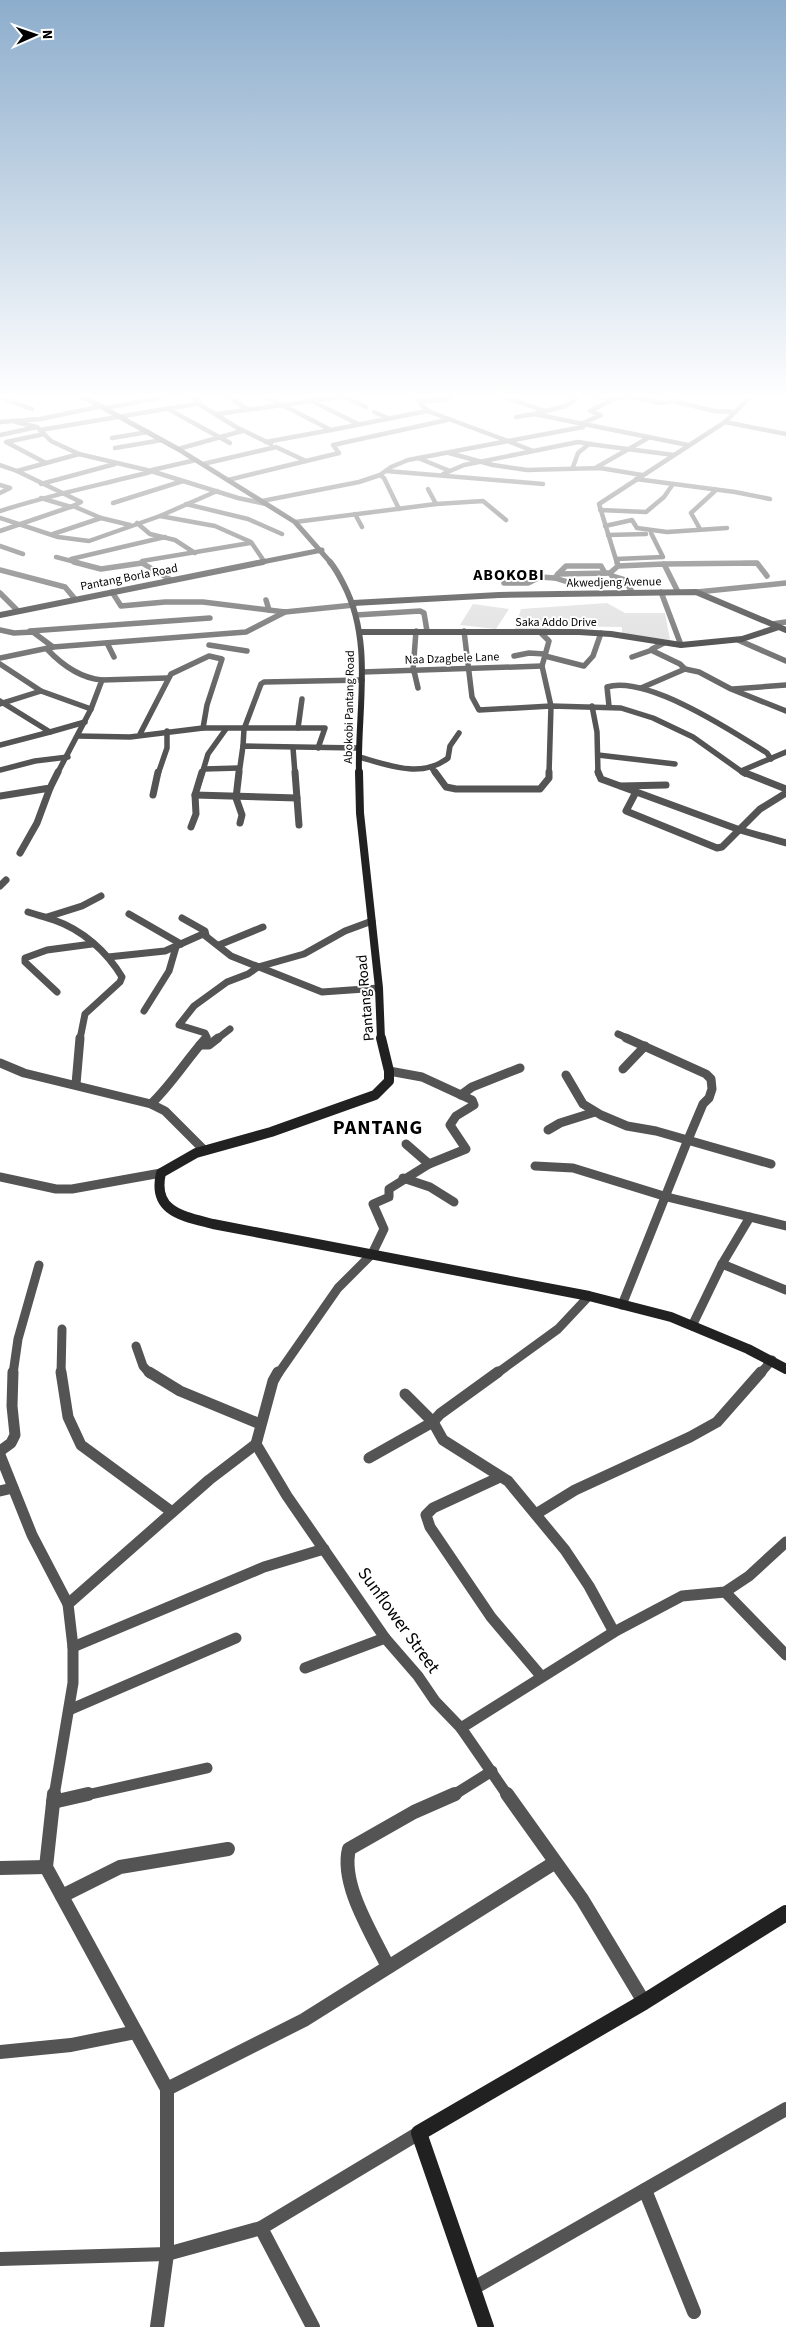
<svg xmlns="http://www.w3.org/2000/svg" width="786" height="2327" viewBox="0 0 786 2327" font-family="'Source Sans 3',sans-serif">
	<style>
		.green { fill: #dbdbdb }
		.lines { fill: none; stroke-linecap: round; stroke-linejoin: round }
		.street-far5 { stroke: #545454; stroke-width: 4.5 }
		.street-far4 { stroke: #545454; stroke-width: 5.5 }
		.street-far3 { stroke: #545454; stroke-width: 7 }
		.street-far2 { stroke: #545454; stroke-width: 9 }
		.street-far1 { stroke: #545454; stroke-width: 11 }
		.street { stroke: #545454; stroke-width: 14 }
		.secondary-far4 { stroke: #212121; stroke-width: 5 }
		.secondary-far3 { stroke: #212121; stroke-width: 6 }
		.secondary-far2 { stroke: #212121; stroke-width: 8 }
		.secondary-far1 { stroke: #212121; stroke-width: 10 }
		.secondary { stroke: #212121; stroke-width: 16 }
		.labels { text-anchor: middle; stroke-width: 4; stroke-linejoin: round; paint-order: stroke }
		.far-street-label { font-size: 12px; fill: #000; stroke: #fff }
		.street-label { font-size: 15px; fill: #000; stroke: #fff }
		.far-district-label { font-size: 16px; font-weight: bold; letter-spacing: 1px; fill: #000; stroke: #fff }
		.near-street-label { font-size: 18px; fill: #000; stroke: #fff }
		.district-label { font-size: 20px; font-weight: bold; letter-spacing: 1px; fill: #000; stroke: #fff }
	</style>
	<rect width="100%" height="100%" fill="#fff"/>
	<g class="green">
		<path d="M607,603L625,613H665L670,640L622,633V627L551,626L550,629H515L521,609Z"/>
		<path d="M473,604L509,609L496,629L460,625Z"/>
	</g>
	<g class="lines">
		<g class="street-far5">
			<path d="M5,396V399L32,409"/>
			<path d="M227,396L247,409"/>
			<path d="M265,396L331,430L266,442"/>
			<path d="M416,396L421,405L430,412L508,441L583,427"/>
			<path d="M502,396L545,411"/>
			<path d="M570,396L577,399L565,406L534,414L688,445"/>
			<path d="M593,396L614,399L628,396L659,403L674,401L714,411L736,412"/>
			<path d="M345,397L366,407"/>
			<path d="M312,401L358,424"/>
			<path d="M420,402L450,399L448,396"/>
			<path d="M199,404L236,427L271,444"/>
			<path d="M105,408L159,398L156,396"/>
			<path d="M170,410L230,443"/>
			<path d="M374,412L388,418"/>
			<path d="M217,414L347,396"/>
			<path d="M516,417L534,414"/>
			<path d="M0,422L40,419L103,406"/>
			<path d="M16,422L37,427L51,441L79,454L151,471L238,498L266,504"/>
			<path d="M725,422L786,434"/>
			<path d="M581,424L601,415L590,411L614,399"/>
			<path d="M40,430L201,403L190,396"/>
			<path d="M331,430L427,411"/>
			<path d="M44,434L6,442L46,463"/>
			<path d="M0,435L37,427"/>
			<path d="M112,438L148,432"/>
			<path d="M115,448L162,440"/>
			<path d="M178,449L242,431"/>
			<path d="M449,453L493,465L527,470L600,468L642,475"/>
			<path d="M418,458L450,471"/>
			<path d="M203,464L276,447L306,461"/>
			<path d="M0,465L17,471"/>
			<path d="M573,467L578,453L589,444L674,455"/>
			<path d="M597,467L648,438"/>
			<path d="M152,470L196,460"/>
			<path d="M386,471L543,484"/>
			<path d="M443,474L464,465L578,442L591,444"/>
			<path d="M380,475L384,478L399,509"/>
			<path d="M636,479L735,492L770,499"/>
			<path d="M228,480L339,453L333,445L447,420"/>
			<path d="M41,484L115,464"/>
			<path d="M0,485L10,488L0,493"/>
			<path d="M428,489L436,504"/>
			<path d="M41,498L71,507"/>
			<path d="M262,501L359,482L380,475L391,467L408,460L508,441L533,451"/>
			<path d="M113,503L183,481"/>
			<path d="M186,504L248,519L282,534"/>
			<path d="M73,506L81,502L17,471L79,454"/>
			<path d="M600,510L646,512L664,497L673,484"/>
			<path d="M0,511C49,495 100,485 150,472"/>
			<path d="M355,514L362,527"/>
			<path d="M160,516L215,526L251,542L264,561"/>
			<path d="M0,518L58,537L89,541L160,516L217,491"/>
			<path d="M295,522L436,504L483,501L506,520"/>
			<path d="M137,523L150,534L175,540L195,553"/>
			<path d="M605,526L632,520L637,528L667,532L727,528"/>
			<path d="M700,529L691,513L716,490"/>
			<path d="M0,531L73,506L101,518L130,525"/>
			<path d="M53,534L101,518"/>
			<path d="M608,535L646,534"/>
			<path d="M0,546L23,554"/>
			<path d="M56,557L79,563"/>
			<path d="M71,559L165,537"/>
			<path d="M616,559L663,557L651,533"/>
			<path d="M142,563V561L250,543"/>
			<path d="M617,563L599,504L725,422L751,396"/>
			<path d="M743,563H757"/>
		</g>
		<g class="street-far4">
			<path d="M74,562L101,569L142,563L171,580"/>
			<path d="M617,562L618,566L610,573L612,576L625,580L632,592"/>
			<path d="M664,564L757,563L767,576"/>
			<path d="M618,566L664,564L678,592"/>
			<path d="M0,570L65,587L75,599"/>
			<path d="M558,574L566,566H601L605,573"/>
			<path d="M504,583H528L540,577L555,578"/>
			<path d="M574,584L555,578L558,574L610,573"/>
			<path d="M112,592L121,606L165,602H203L285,612"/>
			<path d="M661,592L681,645"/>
			<path d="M697,592L786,583"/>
			<path d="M0,593L18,611"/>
			<path d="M266,600L269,610"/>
			<path d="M356,615L420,611L424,613L427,631"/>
			<path d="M772,624L786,622"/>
			<path d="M0,630L14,633L33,632L53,647"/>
			<path d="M30,631L210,618"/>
			<path d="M464,631L472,697L479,710L551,706L621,708L653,718L693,737L745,774"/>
			<path d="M541,633L549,641L542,666L551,706L549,774"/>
			<path d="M738,640L786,661"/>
			<path d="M107,643L114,657"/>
			<path d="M664,643L652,649L653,651L680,664L685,669L699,672L731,689L786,711"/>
			<path d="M209,645L247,651"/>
			<path d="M47,649C62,665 80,678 102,680L91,709L57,774"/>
			<path d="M514,656L529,653L545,654"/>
			<path d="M545,656L584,666L593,656L601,633"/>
			<path d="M632,657L652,650"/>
			<path d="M0,658L53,647L246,632L285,612L354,605"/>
			<path d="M0,664L41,691L0,704"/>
			<path d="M413,671L416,631"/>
			<path d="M414,671L418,688"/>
			<path d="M362,672L542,666"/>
			<path d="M102,680L167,678"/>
			<path d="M641,688L685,669"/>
			<path d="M733,689L786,685"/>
			<path d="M41,691L91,709"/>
			<path d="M0,701L50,732L0,745"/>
			<path d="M592,706L597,732L598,774"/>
			<path d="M609,706L607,687C647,675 732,731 767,753L771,759"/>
			<path d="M203,728H325L318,748"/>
			<path d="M298,728L302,699"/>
			<path d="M50,732L85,722"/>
			<path d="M78,736L130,737L203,728L207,705L222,659L209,656L171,674L140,734"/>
			<path d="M243,746L244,729L261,684L264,682L362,680"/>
			<path d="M293,748L295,774"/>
			<path d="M598,755L675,764"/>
			<path d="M359,757C387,765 422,779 448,758L450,746L459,733"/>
			<path d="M431,767L436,774"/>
			<path d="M204,769L239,768"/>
			<path d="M0,770L35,761L68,757"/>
			<path d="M741,771L786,752"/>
			<path d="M158,774L167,748V731"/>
			<path d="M202,774L208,754L226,729"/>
			<path d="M239,774L243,746L358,748"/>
		</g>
		<g class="street-far3">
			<path d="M239,772L236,798L242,815L240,823"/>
			<path d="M295,772L299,825"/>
			<path d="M435,772L446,787L456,789H540L549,778V772"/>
			<path d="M598,772L601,779L740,830L786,843"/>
			<path d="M743,772L786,789"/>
			<path d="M621,786L666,785"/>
			<path d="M636,792L626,811L717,848L722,847L760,809L786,793"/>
			<path d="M153,795L158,772"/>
			<path d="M195,795L297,798"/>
			<path d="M0,796L50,788L58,772"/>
			<path d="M191,827L196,814L195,795L202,772"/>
			<path d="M20,853L37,823L50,788"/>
			<path d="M0,886L6,880"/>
			<path d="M28,912C37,915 46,917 54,920C83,930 107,952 122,977L120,982L85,1014L80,1039"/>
			<path d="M129,914L181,944"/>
			<path d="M47,917L82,906L101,896"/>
			<path d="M182,918L205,931L206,935"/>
			<path d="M219,945L263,927"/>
			<path d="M108,957L165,951L203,934L231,956L322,992L379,988"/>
			<path d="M57,992L25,962V958L47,950L92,944"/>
			<path d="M144,1011L169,971L176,947"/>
			<path d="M618,1034L629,1039"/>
			<path d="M205,1039L207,1037L205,1033L179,1025L194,1006L227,982L248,974L258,967L304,954L345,931L372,921"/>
			<path d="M217,1039L230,1029"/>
		</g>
		<g class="street-far2">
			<path d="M200,1045H209L218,1038"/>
			<path d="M0,1063L24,1073L151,1104L165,1111L203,1149"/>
			<path d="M623,1069L645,1046"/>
			<path d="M566,1075L583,1104L601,1115L627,1126L656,1131L771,1164"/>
			<path d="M76,1084L80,1038"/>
			<path d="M461,1095L472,1087L520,1068"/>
			<path d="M151,1104C172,1084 187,1059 206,1038"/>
			<path d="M548,1130L560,1123L595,1112"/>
			<path d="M406,1144L429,1164"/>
			<path d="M535,1166L573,1168L667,1197L750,1217"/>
			<path d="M0,1177L56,1189H72L161,1173"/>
			<path d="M403,1178L430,1187L454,1202"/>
			<path d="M722,1264L786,1290"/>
			<path d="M622,1305L687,1142L703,1104L709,1098L712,1089L711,1079L706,1074L626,1038"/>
			<path d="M692,1326L722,1264L750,1217L786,1226"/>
			<path d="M136,1346L143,1366L150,1374"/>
			<path d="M13,1374L18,1339L39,1265"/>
			<path d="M61,1374L62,1329"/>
			<path d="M278,1374L338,1288L372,1254L384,1229L373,1204L389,1197V1189L429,1164L466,1149L450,1125L456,1116L474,1105L472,1100L422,1077L389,1071"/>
			<path d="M496,1374L558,1329L589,1296"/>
			<path d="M760,1374L772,1360"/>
		</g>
		<g class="street-far1">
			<path d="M61,1372L68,1417L81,1445L172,1512"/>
			<path d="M149,1372L180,1391L260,1424"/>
			<path d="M278,1372L273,1381L256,1444L287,1496L385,1638L418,1676L435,1701L461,1728L508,1796"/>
			<path d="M405,1394L433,1422L443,1440L508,1481L565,1550L589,1586L614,1632"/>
			<path d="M0,1451L11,1443L15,1435L12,1406L13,1372"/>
			<path d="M0,1455L32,1535L68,1604"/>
			<path d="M369,1458L433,1422L440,1414L498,1372"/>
			<path d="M500,1477L433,1508L426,1515L430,1527L491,1617L541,1676"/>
			<path d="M0,1491L13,1488"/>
			<path d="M536,1514L575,1490L690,1437L717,1422L761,1372"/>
			<path d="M725,1592L786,1655"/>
			<path d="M73,1647L264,1567L324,1549"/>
			<path d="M305,1668L385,1638"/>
			<path d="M69,1710L236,1638"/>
			<path d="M461,1728L614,1632L682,1596L725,1592L749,1576L786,1542"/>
			<path d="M54,1796L73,1683V1647L68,1604L209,1480L256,1444"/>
			<path d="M82,1796L207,1768"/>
			<path d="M452,1796L492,1771"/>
		</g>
		<g class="street">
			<path d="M54,1794L46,1867L167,2089V2254L157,2327"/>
			<path d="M507,1794L582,1899L644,2002"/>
			<path d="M53,1802L88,1794"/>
			<path d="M0,1868L46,1867"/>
			<path d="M62,1896L120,1867L228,1849"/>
			<path d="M388,1967C373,1935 340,1885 349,1849L414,1812L455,1794"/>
			<path d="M0,2052L71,2045L136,2032"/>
			<path d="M167,2089L304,2020L554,1863"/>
			<path d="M645,2190L694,2312"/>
			<path d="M261,2228L313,2327"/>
			<path d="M0,2259L167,2254L261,2228L419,2133"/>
			<path d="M472,2289L786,2109"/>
		</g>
		<g class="secondary-far4">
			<path d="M82,396L178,449L295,522L331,563"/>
			<path d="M257,563L322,550"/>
		</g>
		<g class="secondary-far3">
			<path d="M330,562C336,569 340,577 344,585C374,643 357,711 359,774"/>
			<path d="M353,603L499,595L696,592L786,630"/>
			<path d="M0,615L263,562"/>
			<path d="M360,632H579L611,634L681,645L742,639L779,627"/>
		</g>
		<path class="secondary-far2" d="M359,772L360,813L379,988L381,1039"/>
		<path class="secondary-far1" d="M381,1038L389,1071V1081L375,1095L271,1132L196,1153L161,1173C152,1212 183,1216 213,1224L589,1296L671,1317L748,1349L786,1369"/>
		<path class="secondary" d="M486,2327L419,2133L644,2002L786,1913"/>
	</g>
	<linearGradient id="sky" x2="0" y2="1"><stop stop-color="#8cadcc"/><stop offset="0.55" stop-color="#fff"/><stop offset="1" stop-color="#fff" stop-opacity="0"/></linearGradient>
	<rect width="786" height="721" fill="url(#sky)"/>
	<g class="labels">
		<g class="far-street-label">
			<text transform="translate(129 577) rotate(-11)" y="4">Pantang Borla Road</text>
			<text transform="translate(614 582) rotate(-1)" y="4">Akwedjeng Avenue</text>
			<text x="556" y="626">Saka Addo Drive</text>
			<text transform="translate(452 658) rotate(-2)" y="4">Naa Dzagbele Lane</text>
			<text transform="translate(349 707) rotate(-89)" y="4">Abokobi Pantang Road</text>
		</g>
		<g class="street-label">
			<text transform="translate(365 998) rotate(-95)" y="5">Pantang Road</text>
		</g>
		<g class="far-district-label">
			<text x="509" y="580">ABOKOBI</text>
		</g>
		<g class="near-street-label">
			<text transform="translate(399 1620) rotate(54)" y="6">Sunflower Street</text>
		</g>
		<g class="district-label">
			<text x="378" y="1134">PANTANG</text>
		</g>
	</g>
	<g transform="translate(35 35) rotate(88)" stroke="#ffffff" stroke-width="4" paint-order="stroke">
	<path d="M0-4L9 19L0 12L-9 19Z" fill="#000000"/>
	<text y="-8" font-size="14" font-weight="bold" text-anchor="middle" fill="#000000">N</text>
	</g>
</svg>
